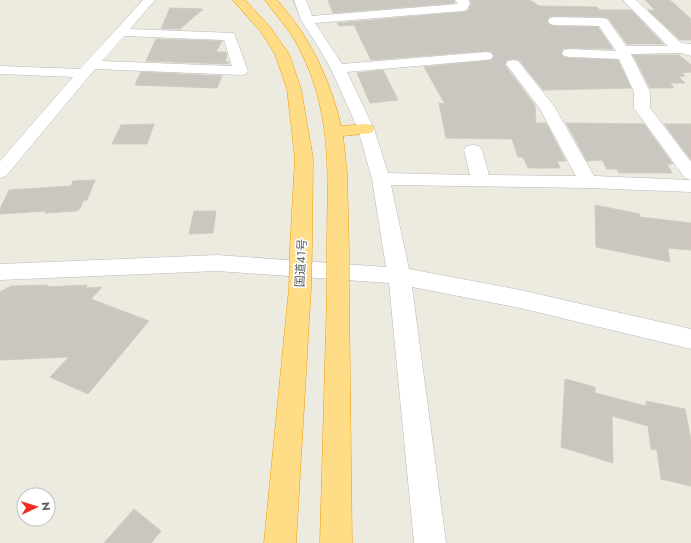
<svg xmlns="http://www.w3.org/2000/svg" width="691" height="543" viewBox="0 0 691 543" font-family="Jost,'Noto Sans JP',sans-serif">
	<style>
		.building { fill: #cac6c0; stroke: #d2cbbf }
		.lines { fill: none; stroke-linecap: round; stroke-linejoin: round }
		.minor-casing { stroke: #b6b9be; stroke-width: 1 }
		.highway-casing { stroke: #ee9c00; stroke-width: 1 }
		.minor { fill: #fff; fill-rule: evenodd }
		.highway { fill: #ffdc86; fill-rule: evenodd }
		.highway-bridge-casing { stroke: #ee9c00; stroke-width: 23; stroke-linecap: butt }
		.highway-bridge { stroke: #ffdc86; stroke-width: 22 }
		.labels { text-anchor: middle; stroke-width: 3.5; stroke-linejoin: round; paint-order: stroke }
		.street-label { font-size: 12px; fill: #595e62; stroke: #fff }
	</style>
	<rect width="100%" height="100%" fill="#edeae0"/>
	<g class="building">
		<path d="M328,0H454L455,3L333,13Z"/>
		<path d="M470,0H530L539,6L597,7L600,10H631L664,44H627L608,18L603,17L554,16L549,17L547,22L550,25L554,26L598,27L613,49L569,48L563,49L561,54L564,57L569,58L618,60L631,88L543,90L519,60L513,59L507,60L505,65L535,105L536,123H546L566,161H557L560,168H528L523,157H518L512,139L446,138L439,103L445,104L424,67L491,60L494,57L492,52L486,51L371,60L354,25L339,26L337,23L463,12L468,11L471,4Z"/>
		<path d="M645,0H670L691,19V40H680L648,10H655Z"/>
		<path d="M170,8L203,9L180,29H161Z"/>
		<path d="M156,39L222,41L216,52H226L227,56L225,61L229,62L228,64L146,61Z"/>
		<path d="M633,55H679L691,65V72L681,73L685,76L679,77L685,83H670L674,88H650Z"/>
		<path d="M383,70L398,100L370,103L357,73Z"/>
		<path d="M141,72L222,76L217,88L135,85Z"/>
		<path d="M566,123L644,124L673,164H667L672,173H619L617,169H607L602,160L587,161Z"/>
		<path d="M154,124L147,144H112L121,125Z"/>
		<path d="M664,124H691V160Z"/>
		<path d="M95,180L87,200L83,201L80,209H78L77,211L45,213L46,211L0,214V209L9,190L71,186L73,181Z"/>
		<path d="M595,205L640,214V217L691,223V250L668,248L670,262L596,247Z"/>
		<path d="M194,211H216L213,233L189,234Z"/>
		<path d="M48,285L47,287L87,285L86,288L102,287L91,299L149,321L88,394L50,377L69,357L0,360V292L11,286Z"/>
		<path d="M565,379L595,387V393L646,406V401L685,409L691,440V486L661,479L657,450L651,449L648,426L612,416L613,463L561,447Z"/>
		<path d="M134,509L161,531L151,543H104Z"/>
	</g>
	<g class="lines">
		<g class="minor-casing">
			<g id="minor">
				<path d="M143,0H155L130,29L234,33L248,71L246,74L241,75L95,69L6,176L0,178V161L73,77L0,74V66L80,69ZM124,36L224,40L232,66L102,61Z"/>
				<path d="M294,0H306L312,16L458,4L455,0H468L470,3L467,10L463,11L315,23L342,64L486,52L491,53L493,56L491,59L486,60L347,72L374,129L388,173L470,175L464,150L467,146L473,145L479,146L482,150L489,175L576,176L539,107L506,64L508,61L513,60L518,61L554,106L594,176L691,180V192L588,188L391,185L409,269L520,290L691,329V349L520,308L412,287L446,543H414L389,283L217,271L0,280V264L217,255L386,267L372,179L358,129L331,69L318,46L301,20Z"/>
				<path d="M623,0H636L681,43L691,44V56L681,53L631,54L650,92V108L691,162V180L685,178L634,108V92L619,59L569,57L564,56L562,53L564,50L569,49L616,51L599,26L554,25L550,24L548,21L550,18L554,17L603,18L607,19L626,46H668Z"/>
			</g>
		</g>
		<g class="highway-casing">
			<g id="highway">
				<path d="M233,0H245L270,27L289,54L301,89L313,158L312,248L308,253L301,256L294,253L290,248L295,158L287,89L275,54L261,32Z"/>
				<path d="M265,0H277C310,37 330,79 341,126L366,124L372,125L374,129L372,133L343,136L347,173L349,251L345,256L338,259L331,256L327,251C327,179 334,117 300,50C291,31 277,17 265,0Z"/>
				<path d="M300,279L308,282L311,288L296,543H264L289,288L292,282Z"/>
				<path d="M338,284L346,287L349,293L352,543H320L327,293L330,287Z"/>
			</g>
		</g>
		<use href="#minor" class="minor"/>
		<use href="#highway" class="highway"/>
		<g class="highway-bridge-casing">
			<g id="highway-bridge">
				<path d="M338,251V293"/>
				<path d="M300,288L301,248"/>
			</g>
		</g>
		<use href="#highway-bridge" class="highway-bridge"/>
	</g>
	<g class="labels">
		<g class="street-label">
			<text transform="translate(301 263) rotate(-87)" y="4">国道41号</text>
		</g>
	</g>
	<g transform="translate(36 507) rotate(86)"><circle r="19" fill="#ffffff" stroke="#bdbfc0"/>
	<path d="M0-3L7 15L0 10L-7 15Z" fill="#f02d24"/>
	<text y="-6" font-size="11" font-weight="bold" text-anchor="middle" fill="#595e62">N</text>
	</g>
</svg>
